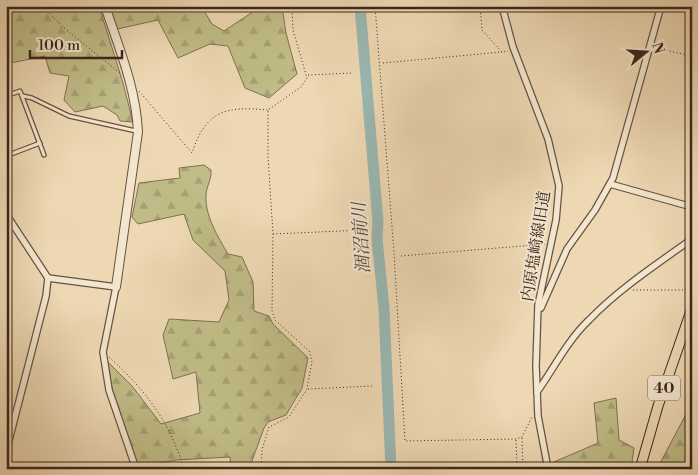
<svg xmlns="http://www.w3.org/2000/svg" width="698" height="475" viewBox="0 0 698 475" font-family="'Libre Bodoni','Noto Serif JP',serif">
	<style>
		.forest { fill: url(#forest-firs); stroke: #7e7152 }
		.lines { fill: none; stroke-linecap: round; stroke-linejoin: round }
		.river { stroke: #9ab8b4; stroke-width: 11 }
		.service-casing { stroke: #685242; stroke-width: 5.5 }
		.minor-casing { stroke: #685242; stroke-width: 8 }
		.tertiary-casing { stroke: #685242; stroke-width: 10 }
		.primary-casing { stroke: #3c261d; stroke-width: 11 }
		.path { stroke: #3c261d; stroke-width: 1; stroke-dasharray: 1 2.5; stroke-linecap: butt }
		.service { stroke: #f3e6ce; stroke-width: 3 }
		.minor { stroke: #f3e6ce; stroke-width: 5.5 }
		.tertiary { stroke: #f3e6ce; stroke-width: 8 }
		.primary { stroke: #edd8b3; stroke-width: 9 }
		.labels { text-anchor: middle; stroke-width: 4; stroke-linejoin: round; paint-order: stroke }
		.shield { fill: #f3e6ce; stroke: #736052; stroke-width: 1 }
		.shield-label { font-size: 15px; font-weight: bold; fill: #3c261d }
		.street-label { font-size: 16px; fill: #3c261d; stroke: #f3e6ce }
		.water-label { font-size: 18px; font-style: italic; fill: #544a43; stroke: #f3e6ce }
	</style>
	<defs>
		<pattern id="forest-firs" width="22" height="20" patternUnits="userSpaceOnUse" patternTransform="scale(1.25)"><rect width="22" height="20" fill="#c0bc87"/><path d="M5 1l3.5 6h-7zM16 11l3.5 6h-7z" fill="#a6a174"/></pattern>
	</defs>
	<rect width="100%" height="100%" fill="#edd8b3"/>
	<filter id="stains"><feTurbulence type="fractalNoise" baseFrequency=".004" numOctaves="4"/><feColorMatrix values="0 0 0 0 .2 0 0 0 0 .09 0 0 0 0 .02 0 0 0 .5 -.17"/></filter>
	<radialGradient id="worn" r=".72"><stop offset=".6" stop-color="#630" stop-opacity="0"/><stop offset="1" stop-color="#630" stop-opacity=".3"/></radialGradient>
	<g class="forest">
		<path d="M6,6H99L123,83L133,122L120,121L117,115L103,106L75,112L64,100L69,76L50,73L45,56L6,64Z"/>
		<path d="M110,6H201L212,24L224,31L262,6H282L286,33L297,74L269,98L245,88L228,46L210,44L178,58L158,20L117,29Z"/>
		<path d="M204,165L211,170C212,180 206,186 206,196C205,216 218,237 228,254L242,257L253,282L254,311L269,316L273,324L308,358L302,388L286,415L268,422L264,428L249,469H231L230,457L176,460L138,467L111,385L108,362L132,386L161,424L200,413L196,372L173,379L163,335L169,319L219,322L229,300L225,271L193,240L184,214L138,224L132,217L139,183L180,178L179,168Z"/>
		<path d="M616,398L619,440L634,448L631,469H555L554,462L598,443L594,403Z"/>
		<path d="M692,403V466L688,469H657Z"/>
	</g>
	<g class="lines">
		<path class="river" d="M360,6L378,222L377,239L384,308L391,469"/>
		<g class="service-casing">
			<g id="service">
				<path d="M6,96L20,91L44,155"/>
				<path d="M23,96L32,98L69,116L136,131"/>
				<path d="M6,156L40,143"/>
			</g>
		</g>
		<g class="minor-casing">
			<g id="minor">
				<path d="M502,6L513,47L548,139L559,186L556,220L538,305L536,366L538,416L548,469"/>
				<path d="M610,184L692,207"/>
				<path d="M6,214L48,278L116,287L103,352L109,390L136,469"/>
				<path d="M541,308L567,249L595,210L613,178L661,6"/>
				<path d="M537,392C554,368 567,341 589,320C619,289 657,264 692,239"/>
				<path d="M6,452L46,296L48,278"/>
			</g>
		</g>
		<g class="tertiary-casing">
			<path id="tertiary" d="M105,6C119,48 136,88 138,132L116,287"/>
		</g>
		<g class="primary-casing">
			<path id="primary" d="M640,469L658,406L692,308"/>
		</g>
		<g class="path">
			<path d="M42,6L64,28L120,73"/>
			<path d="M375,6L394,253L405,441L516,439L522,437L532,417"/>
			<path d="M480,6L482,30L502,52L508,51"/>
			<path d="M687,6L692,8"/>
			<path d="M656,48L692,56"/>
			<path d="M383,63L502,52"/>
			<path d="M308,75L353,73"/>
			<path d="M139,91L192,153C206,110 226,106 268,110"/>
			<path d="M273,234L363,230"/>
			<path d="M401,256L546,244"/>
			<path d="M633,290H692"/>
			<path d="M109,357C146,391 169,420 184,469"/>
			<path d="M308,389L372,386"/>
			<path d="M522,438L523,469"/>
			<path d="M516,440L517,469"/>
			<path d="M261,469L262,450L269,427L289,417L307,389L312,361L309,351L275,320L272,311L273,234L268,156V110L301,87L307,78L293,30L292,6"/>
		</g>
		<use href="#service" class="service"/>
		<use href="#minor" class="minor"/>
		<use href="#tertiary" class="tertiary"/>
		<use href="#primary" class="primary"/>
	</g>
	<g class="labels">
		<rect class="shield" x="648" y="375.5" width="32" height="25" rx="4"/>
		<g class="shield-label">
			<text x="664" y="393">40</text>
		</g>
		<g class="street-label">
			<text transform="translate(535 246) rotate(-81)" y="6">内原塩崎線旧道</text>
		</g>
		<g class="water-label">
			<text transform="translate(361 238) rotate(-94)" y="6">涸沼前川</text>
		</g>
	</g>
	<rect width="698" height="475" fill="none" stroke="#edd8b3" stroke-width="25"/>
	<rect x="8" y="8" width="683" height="460" fill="none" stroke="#3c261d" stroke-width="2.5"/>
	<rect x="12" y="12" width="673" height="450" fill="none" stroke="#3c261d"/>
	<g transform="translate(646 52) rotate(72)" stroke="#f3e6ce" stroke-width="4" paint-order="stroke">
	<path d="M0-4L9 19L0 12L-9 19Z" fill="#3c261d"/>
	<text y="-8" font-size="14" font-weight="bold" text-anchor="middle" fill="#3c261d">N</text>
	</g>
	<path d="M30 50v8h92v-8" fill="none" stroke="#3c261d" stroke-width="2.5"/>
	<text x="38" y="50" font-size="15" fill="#3c261d" stroke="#f3e6ce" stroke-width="4" paint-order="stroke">100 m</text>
	<rect width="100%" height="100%" filter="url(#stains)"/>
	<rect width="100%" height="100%" fill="url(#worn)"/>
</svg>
